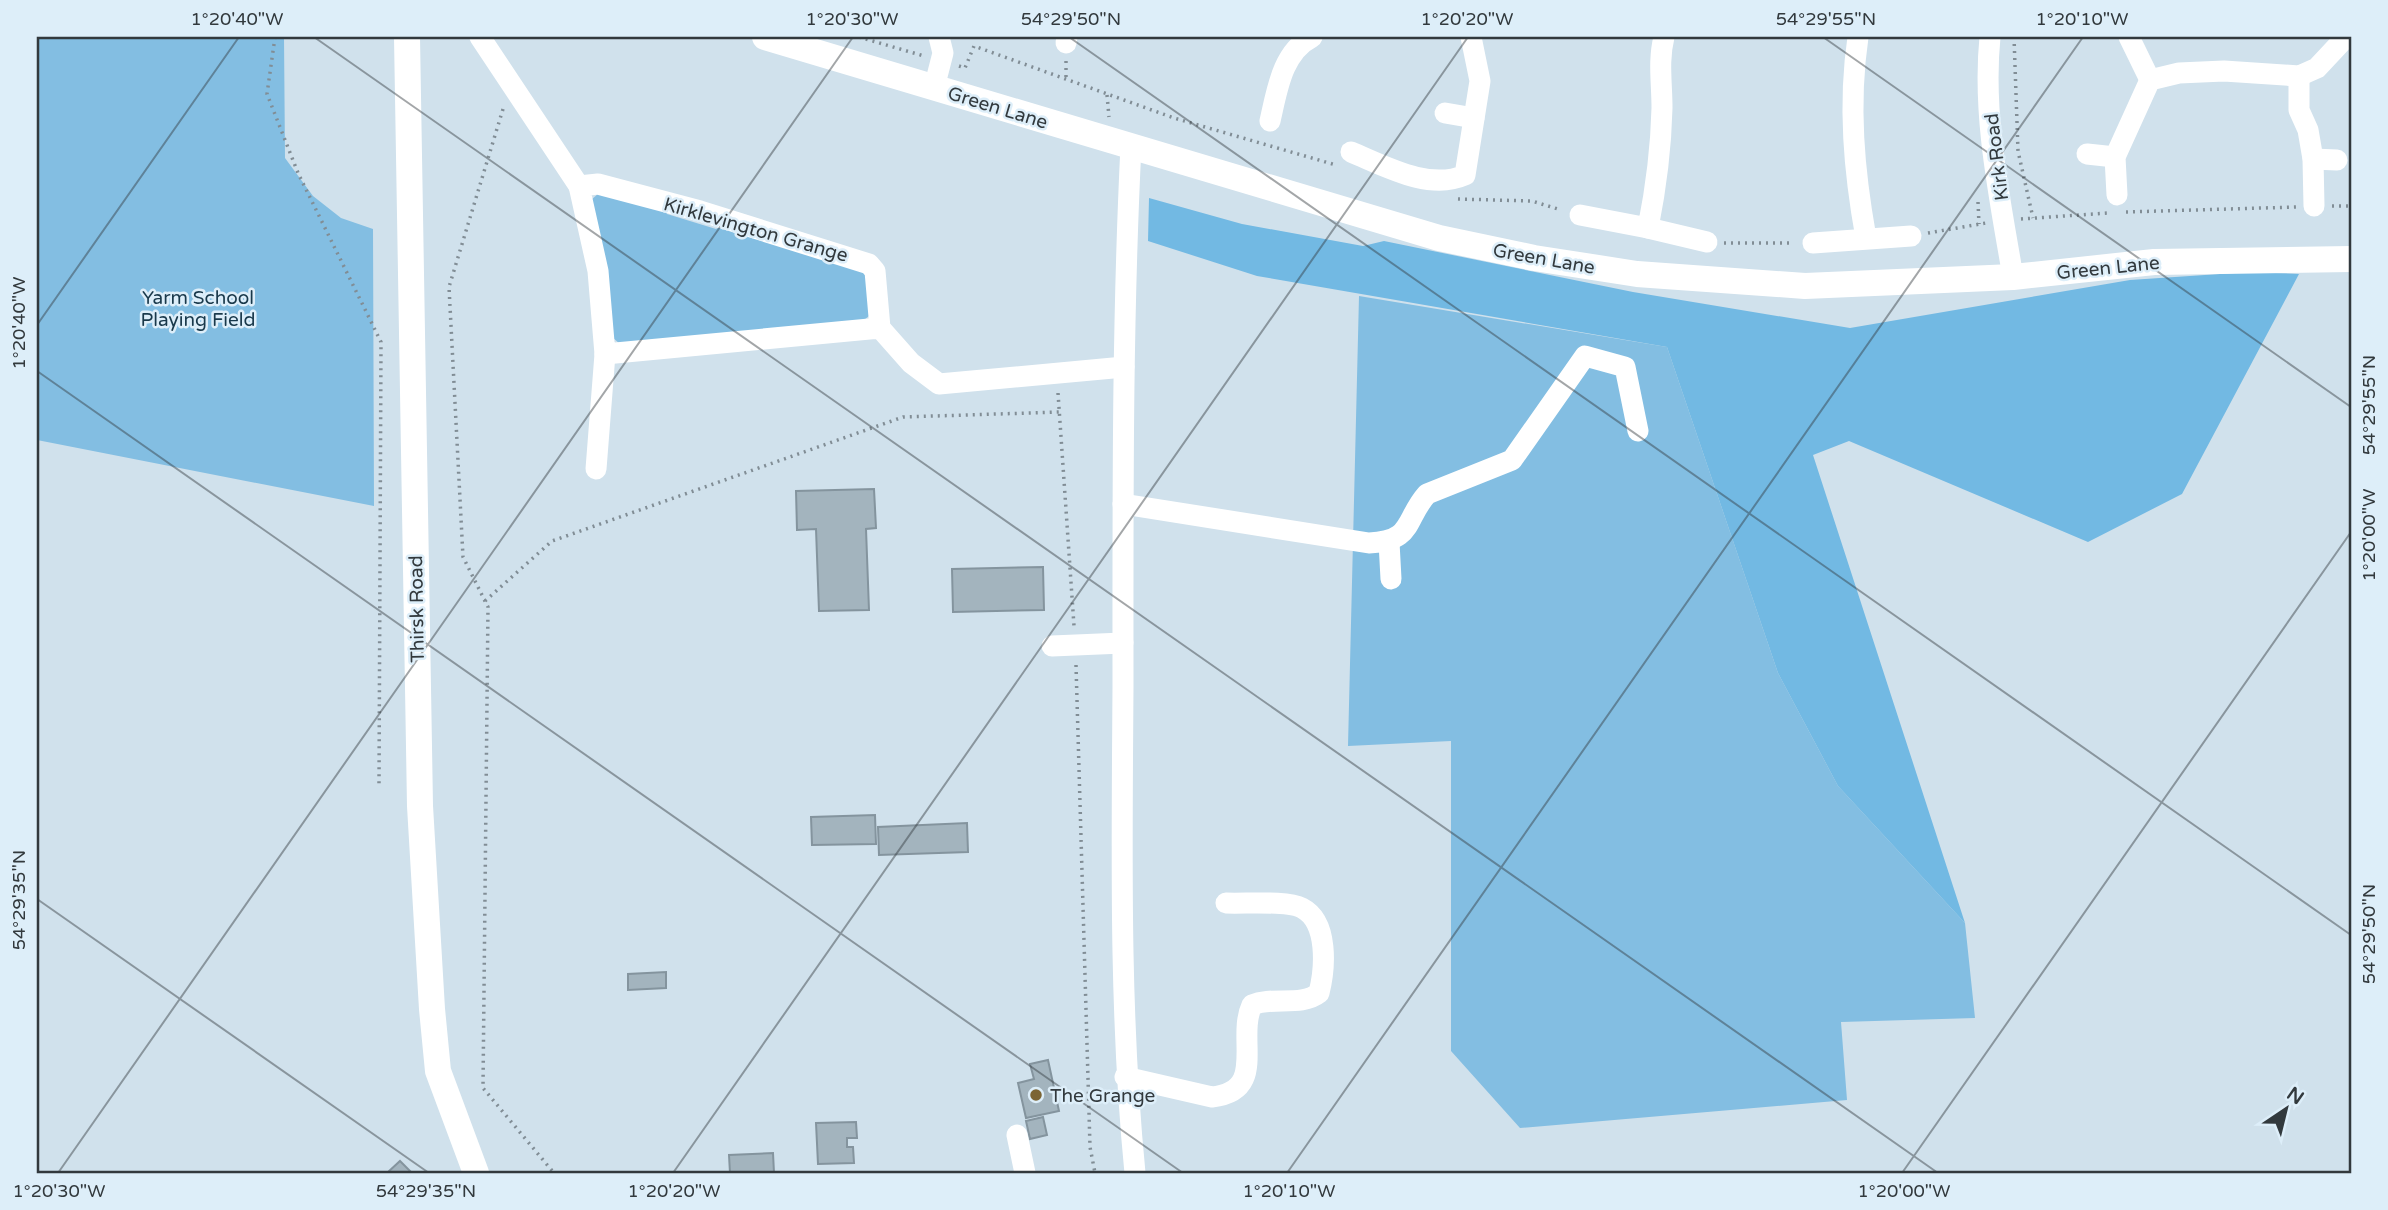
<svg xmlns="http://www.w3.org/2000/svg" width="2388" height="1210" viewBox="0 0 2388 1210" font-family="'Varela Round',sans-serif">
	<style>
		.green { fill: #83bee2 }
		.forest { fill: #72b9e3 }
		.building { fill: #a3b4be; stroke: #84949e; stroke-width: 2 }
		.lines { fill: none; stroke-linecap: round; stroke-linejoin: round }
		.path { stroke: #818d95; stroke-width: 3.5; stroke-dasharray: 2 5; stroke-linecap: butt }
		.minor { stroke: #fff; stroke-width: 21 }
		.major { stroke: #fff; stroke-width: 26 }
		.ticks { fill: none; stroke: #32393d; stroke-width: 2; stroke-opacity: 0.45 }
		.poi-dot { fill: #7b6434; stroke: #ddeef9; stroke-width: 2.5 }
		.labels { text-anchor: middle; stroke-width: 5; stroke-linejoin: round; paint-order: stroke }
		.street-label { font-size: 19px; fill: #32393d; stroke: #ddeef9 }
		.park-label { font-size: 19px; fill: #19394b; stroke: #ddeef9 }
		.poi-label { font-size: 19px; fill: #32393d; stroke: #ddeef9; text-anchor: start }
		.neatline { fill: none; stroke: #32393d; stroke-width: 2.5 }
		.ticks-label { font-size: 18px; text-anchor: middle; fill: #32393d }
	</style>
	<rect width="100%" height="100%" fill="#d0e1ec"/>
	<g class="green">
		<path d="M37,37H284L285,158L313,196L341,218L373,229L374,506L37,440Z"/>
		<path d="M599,193L662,207L667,214L716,229L723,225L859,267L867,275L869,316L864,320L620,344L612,337L591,200Z"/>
		<path d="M1359,296L1667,347L1778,673L1838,786L1965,923L1975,1018L1841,1022L1847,1100L1520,1128L1451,1051V741L1348,746Z"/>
	</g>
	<path class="forest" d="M1149,198L1242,224L1363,246L1384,241L1633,292L1850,328L2130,280L2250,272L2299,274L2182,494L2088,542L1849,441L1813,455L1965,923L1838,786L1778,673L1667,347L1257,276L1148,241Z"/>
	<g class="building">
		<path d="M874,489L876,528L866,529L869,610L819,611L816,529L797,530L796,491Z"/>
		<path d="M1043,567L1044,610L953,612L952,569Z"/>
		<path d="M875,815L876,844L812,845L811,817Z"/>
		<path d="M967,823L968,852L879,855L878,827Z"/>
		<path d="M666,972V988L628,990V974Z"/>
		<path d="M1048,1060L1059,1111L1026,1118L1018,1083L1034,1079L1030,1064Z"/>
		<path d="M1043,1117L1047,1135L1030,1139L1026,1121Z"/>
		<path d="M856,1122L857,1138H847V1147H853L854,1163L818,1164L816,1123Z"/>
		<path d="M773,1153L774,1173H730L729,1155Z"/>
		<path d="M400,1161L412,1173H387Z"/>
	</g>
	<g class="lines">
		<g class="path">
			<path d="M275,37L267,94L298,173L381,342L379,784"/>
			<path d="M859,37L924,56"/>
			<path d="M2014,37L2018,151L2033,218"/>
			<path d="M1066,61V80"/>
			<path d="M959,66L965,68L974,46L1174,118L1336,165"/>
			<path d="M1107,95L1109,117"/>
			<path d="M503,109L449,287L463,557L488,607L483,1088L554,1173"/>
			<path d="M1458,199L1532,201L1561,210"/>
			<path d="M1978,202L1979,224"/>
			<path d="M2332,206H2351"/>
			<path d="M2126,212L2297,207"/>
			<path d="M2021,219L2108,213"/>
			<path d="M1928,233L1986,223"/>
			<path d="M1724,243H1793"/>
			<path d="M1058,393L1074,626"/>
			<path d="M485,601L552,541L903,417L1060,412"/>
			<path d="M1076,665L1090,1147L1095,1173"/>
		</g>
		<g class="minor">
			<path d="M480,37L579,186"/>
			<path d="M1858,37C1848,105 1854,171 1866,238"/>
			<path d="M1990,37C1982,116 2000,199 2013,277"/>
			<path d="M2129,37L2150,80"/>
			<path d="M1066,43L1067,37"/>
			<path d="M2299,76V110L2308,130L2313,159L2314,206"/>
			<path d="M934,88L943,53L939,37"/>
			<path d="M1445,113L1474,118"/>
			<path d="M1270,121C1277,91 1282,52 1312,37"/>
			<path d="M1131,146C1122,326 1123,506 1123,686C1122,849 1119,1011 1135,1173"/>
			<path d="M1351,152C1385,166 1429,191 1465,175L1480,81L1471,37"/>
			<path d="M2087,154L2115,157"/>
			<path d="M2313,159L2337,160"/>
			<path d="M2117,195L2115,157L2150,80L2179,73L2224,71L2299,76L2317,68L2346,37"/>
			<path d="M1580,215L1648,228C1656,188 1661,149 1662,108C1662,83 1658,61 1664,37"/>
			<path d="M1648,228L1707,242"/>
			<path d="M1813,243L1911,236"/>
			<path d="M880,328L605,354L598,271L579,186L598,184L700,211L869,264L875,271L880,328L911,363L939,384L1124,367"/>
			<path d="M596,469L605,354"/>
			<path d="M1123,504L1369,543C1414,541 1404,520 1427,494L1512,460L1585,356L1625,367L1638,431"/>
			<path d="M1389,542L1391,579"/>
			<path d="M1052,646L1123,643"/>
			<path d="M1125,1077L1212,1097C1268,1091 1236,1039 1252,1005C1273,996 1301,1007 1319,993C1325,969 1329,922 1302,908C1286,900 1245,904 1226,903"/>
			<path d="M1017,1135L1025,1173"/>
		</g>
		<g class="major">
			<path d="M407,37L420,806L432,1009L438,1071L476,1173"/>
			<path d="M765,37L1439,238L1534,258L1637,274L1805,286L2013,277L2154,262L2351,259"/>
		</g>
	</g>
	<path class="ticks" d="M314,37L1938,1173M1069,37L2351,935M1823,37L2351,407M37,325L239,37M37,371L1183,1173M37,899L429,1173M58,1173L853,37M673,1173L1468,37M1287,1173L2083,37M1902,1173L2351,532"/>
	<circle class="poi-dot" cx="1036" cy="1095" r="7"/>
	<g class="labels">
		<g class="street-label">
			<text transform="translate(998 107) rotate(17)" y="7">Green Lane</text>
			<text transform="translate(1996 157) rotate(-97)" y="7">Kirk Road</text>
			<text transform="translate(756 229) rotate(16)" y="7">Kirklevington Grange</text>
			<text transform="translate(1544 258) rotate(10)" y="7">Green Lane</text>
			<text transform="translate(2108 267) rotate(-6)" y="7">Green Lane</text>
			<text transform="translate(416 609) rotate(-91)" y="7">Thirsk Road</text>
		</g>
		<g class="park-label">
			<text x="198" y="304">Yarm School<tspan x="198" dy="22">Playing Field</tspan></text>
		</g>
		<g class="poi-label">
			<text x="1050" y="1102">The Grange</text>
		</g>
	</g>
	<rect width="2388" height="1210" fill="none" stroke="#ddeef9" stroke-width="77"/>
	<g transform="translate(2286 1109) rotate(35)" stroke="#ddeef9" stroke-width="5" paint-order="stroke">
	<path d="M0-5L12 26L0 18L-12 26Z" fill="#32393d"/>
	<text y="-10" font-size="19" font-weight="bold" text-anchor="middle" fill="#32393d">N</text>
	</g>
	<rect x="38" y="38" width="2312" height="1134" class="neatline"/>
	<g class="ticks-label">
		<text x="237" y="25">1°20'40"W</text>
		<text x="852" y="25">1°20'30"W</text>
		<text x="1071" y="25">54°29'50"N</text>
		<text x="1467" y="25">1°20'20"W</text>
		<text x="1826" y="25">54°29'55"N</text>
		<text x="2082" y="25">1°20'10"W</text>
		<text transform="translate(19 323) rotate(-90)" y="6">1°20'40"W</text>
		<text transform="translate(2369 405) rotate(-90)" y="6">54°29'55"N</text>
		<text transform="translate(2369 535) rotate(-90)" y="6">1°20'00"W</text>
		<text transform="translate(19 900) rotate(-90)" y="6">54°29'35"N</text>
		<text transform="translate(2369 934) rotate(-90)" y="6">54°29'50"N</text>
		<text x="59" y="1197">1°20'30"W</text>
		<text x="426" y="1197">54°29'35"N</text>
		<text x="674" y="1197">1°20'20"W</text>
		<text x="1289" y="1197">1°20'10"W</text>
		<text x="1904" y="1197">1°20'00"W</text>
	</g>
</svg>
